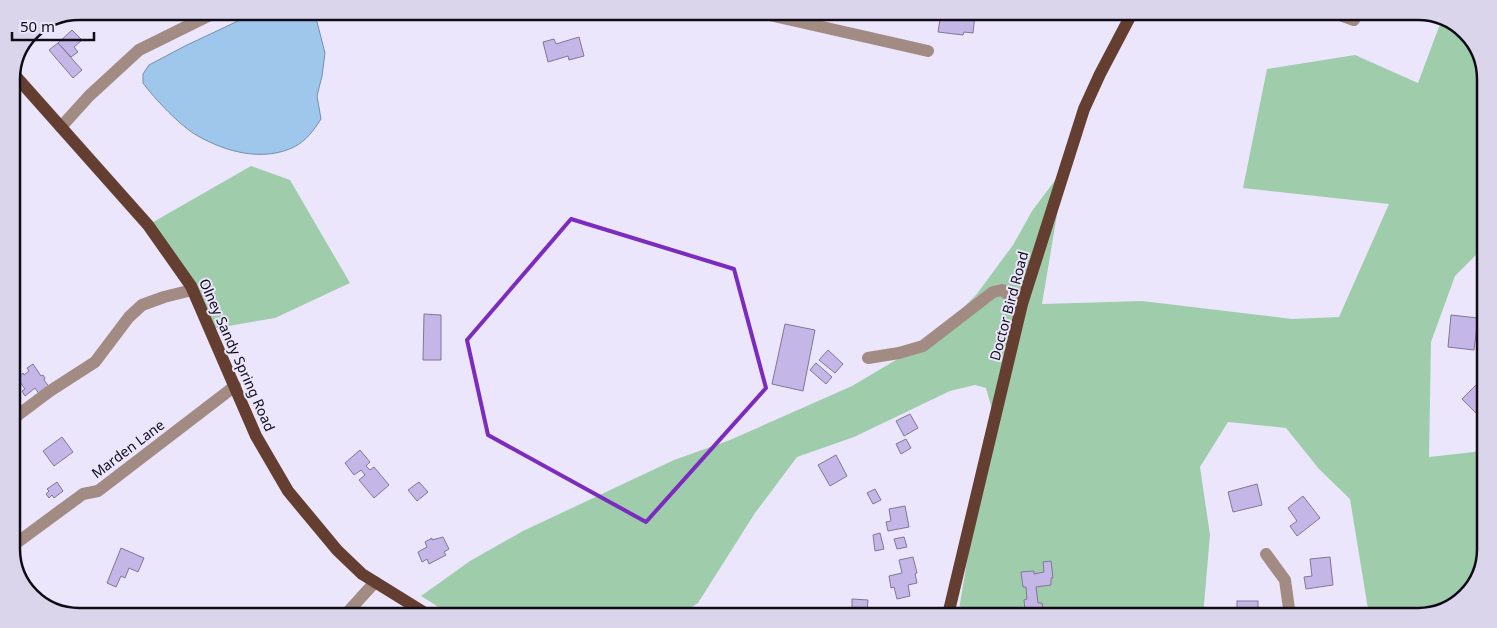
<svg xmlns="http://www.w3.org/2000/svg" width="1497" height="628" viewBox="0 0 1497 628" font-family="'Noto Sans',sans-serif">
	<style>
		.green { fill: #9fcdac }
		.water { fill: #9fc7ec; stroke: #748fac }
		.building { fill: #c4b6e6; stroke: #807797 }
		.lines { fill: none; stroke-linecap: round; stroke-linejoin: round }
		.minor { stroke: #a28b83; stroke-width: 12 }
		.major { stroke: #643e31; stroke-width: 12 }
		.marked { fill: none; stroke: #7b2cbf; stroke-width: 4; stroke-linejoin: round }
		.labels { text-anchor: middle; stroke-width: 4; stroke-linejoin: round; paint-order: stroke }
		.street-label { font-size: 14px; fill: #100c17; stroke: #ece6fc }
		.rim { fill: none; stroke: #100c17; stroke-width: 2.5 }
	</style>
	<rect width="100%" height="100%" fill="#ece6fc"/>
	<g class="green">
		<path d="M1443,16L1472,38L1486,74L1484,247L1455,276L1431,342L1429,457L1474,452L1482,449L1481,575L1456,605L1418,617H1368V609L1350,499L1319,469L1286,428L1228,422L1200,467L1210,535L1203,616L958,615L984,461L995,420L986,388L975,385L950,391L854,437L797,457L755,513L698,603L681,614L448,613L421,596L470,561L523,531L674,460L730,440L852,386L933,338L976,295L1013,245L1032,211L1065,167L1042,304L1142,301L1292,319L1339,317L1389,204L1243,188L1267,69L1355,55L1418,83Z"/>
		<path d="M251,166L290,180L350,283L275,318L211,329L148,225Z"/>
	</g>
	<path class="water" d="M257,12H312L317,22L325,53L322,76L317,96L321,119C314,130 306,141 294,147C263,162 226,152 198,136C181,127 154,98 143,83V74L149,65L185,46Z"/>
	<g class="building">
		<path d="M935,14L975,15L973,33L964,32L963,35L938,32L940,19L934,18Z"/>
		<path d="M72,30L82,40L74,47L78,52L71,57L58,43Z"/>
		<path d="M579,37L584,56L569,60L568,56L548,62L543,42L554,39L556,44Z"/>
		<path d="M58,43L82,70L73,78L49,50Z"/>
		<path d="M424,314L441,315V360H423Z"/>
		<path d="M1451,315L1478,318L1474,350L1448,347Z"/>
		<path d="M785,324L815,330L803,391L772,384Z"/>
		<path d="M828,350L843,364L835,373L819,360Z"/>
		<path d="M816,363L832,377L826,384L810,370Z"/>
		<path d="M33,364L41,376L43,375L45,378L44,380L50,388L40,395L35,388L25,396L22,391L25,389L17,378L23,373L24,375L29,371L27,368Z"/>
		<path d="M1477,384L1483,389L1482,419L1462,399Z"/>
		<path d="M15,389L21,398L12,404L11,391Z"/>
		<path d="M910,414L918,428L904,436L896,421Z"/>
		<path d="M62,437L73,452L54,466L43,451Z"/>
		<path d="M906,439L911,448L901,454L896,444Z"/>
		<path d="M360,450L370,462L366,466L370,470L374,467L389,485L374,498L359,480L365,475L361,470L354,475L345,463Z"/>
		<path d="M836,455L847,476L830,486L818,465Z"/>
		<path d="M57,482L63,491L54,498L52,495L49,498L46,494L49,491L47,489Z"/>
		<path d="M419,482L428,492L417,501L408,490Z"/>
		<path d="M1257,484L1262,505L1233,512L1228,492Z"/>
		<path d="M875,489L881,500L873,504L867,493Z"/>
		<path d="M1303,496L1320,518L1297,536L1290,526L1297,521L1288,508Z"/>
		<path d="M905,506L909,527L888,531L886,522L891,521L889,509Z"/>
		<path d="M880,533L884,549L875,551L873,535Z"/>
		<path d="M443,537L449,549L444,552L446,555L429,564L427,559L422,562L418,552L427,547L425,542L432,538V540Z"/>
		<path d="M904,537L907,547L897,549L894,539Z"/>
		<path d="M121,548L144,558L138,572L129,568L125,578L121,576L116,587L107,583Z"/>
		<path d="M913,557L917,573L915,574L917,583L908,585L910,596L897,599L894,587L891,588L889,576L902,573L899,560Z"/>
		<path d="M1330,557L1333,585L1306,589L1304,577L1312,576L1310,559Z"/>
		<path d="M1051,561L1053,578H1051V585L1036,587L1038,603H1042L1043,608L1025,611L1024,600L1027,599L1026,587H1023L1021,572L1034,571V574L1044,572L1043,562Z"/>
		<path d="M852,599L868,600L867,611H852Z"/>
		<rect x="1237" y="601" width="21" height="15"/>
	</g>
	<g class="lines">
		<g class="minor">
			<path d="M765,14L928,51"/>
			<path d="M1343,16L1354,20"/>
			<path d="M61,127L89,96L139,50L216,12"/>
			<path d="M868,358L899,353L923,346L993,292L1002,290L1022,304"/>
			<path d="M11,423L18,415L50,391L95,362L129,317L142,305L164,297L192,290"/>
			<path d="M11,547L83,494L98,491L235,386"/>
			<path d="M1266,554L1285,580L1290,616"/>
			<path d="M347,613L375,582"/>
		</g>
		<g class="major">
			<path d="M12,72L148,225L191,286L256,436L288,491L337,550L362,574L425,613"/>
			<path d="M948,615L1022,304L1084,109L1100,74L1131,15"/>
		</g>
	</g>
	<path class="marked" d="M571,219L734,269L766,388L646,522L488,435L467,340Z"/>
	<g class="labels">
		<g class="street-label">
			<text transform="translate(1009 306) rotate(-75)" y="5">Doctor Bird Road</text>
			<text transform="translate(237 355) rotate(66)" y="5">Olney Sandy Spring Road</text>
			<text transform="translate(128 449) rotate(-37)" y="5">Marden Lane</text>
		</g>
	</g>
	<path d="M0 0H1497V628H0ZM79 20H1418A59 59 0 0 1 1477 79V549A59 59 0 0 1 1418 608H79A59 59 0 0 1 20 549V79A59 59 0 0 1 79 20Z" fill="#dad5ea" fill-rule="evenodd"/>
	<path class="rim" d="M79 20H1418A59 59 0 0 1 1477 79V549A59 59 0 0 1 1418 608H79A59 59 0 0 1 20 549V79A59 59 0 0 1 79 20Z"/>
	<path d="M12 32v8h82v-8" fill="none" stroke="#100c17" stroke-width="2.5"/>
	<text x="20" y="32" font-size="15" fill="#100c17" stroke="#ece6fc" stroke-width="4" paint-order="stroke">50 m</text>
</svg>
